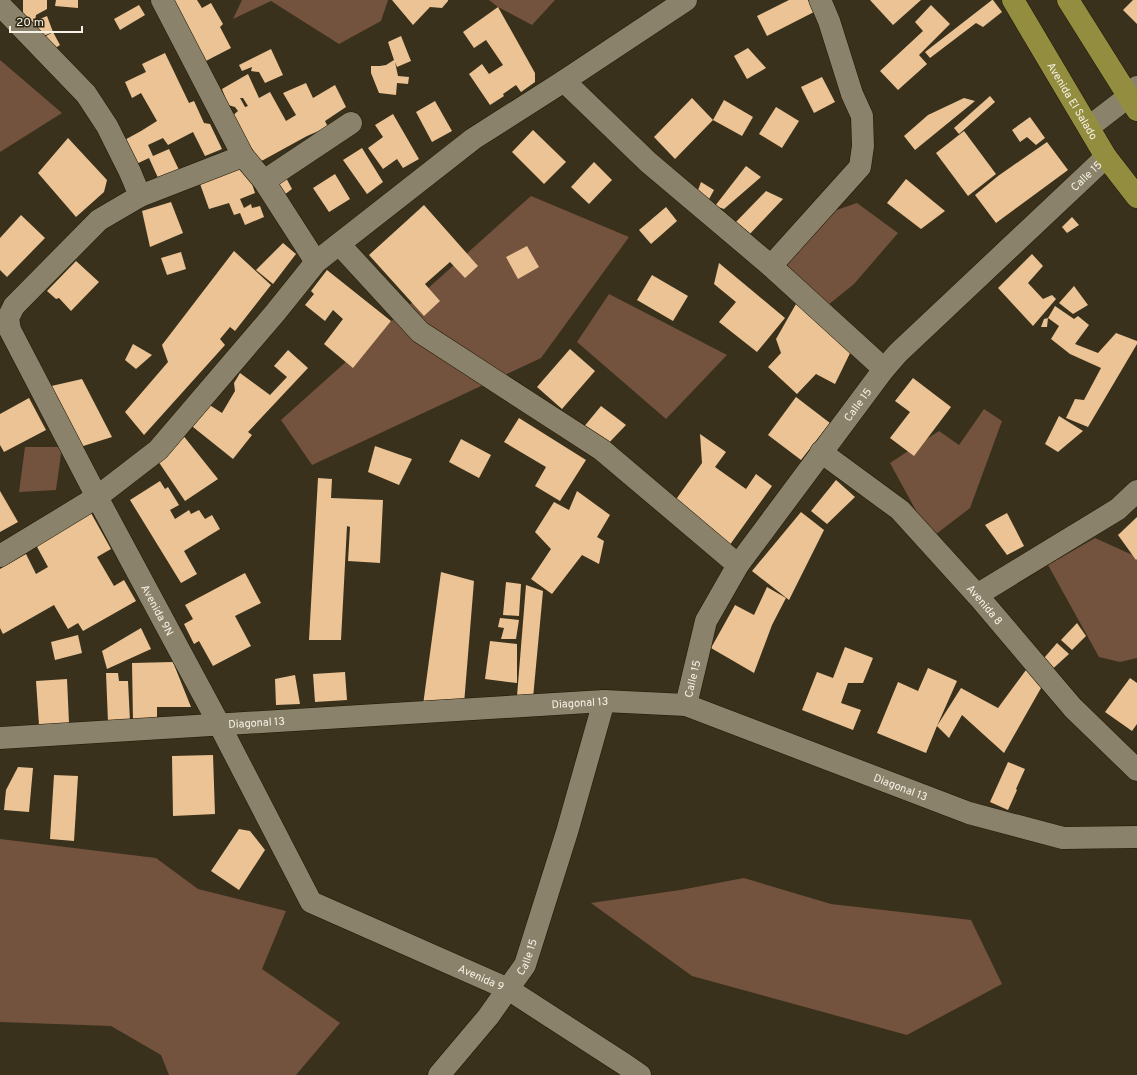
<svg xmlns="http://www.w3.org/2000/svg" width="1137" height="1075" viewBox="0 0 1137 1075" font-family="Overpass,sans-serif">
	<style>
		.green { fill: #73523e }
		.building { fill: #ecc394; fill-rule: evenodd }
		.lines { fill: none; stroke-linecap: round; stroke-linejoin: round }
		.minor-casing { stroke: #201805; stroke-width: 23 }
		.major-casing { stroke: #201805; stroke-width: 23 }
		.minor { stroke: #8b826b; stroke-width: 22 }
		.major { stroke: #938d3f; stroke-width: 22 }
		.labels { text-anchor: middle; stroke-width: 4; stroke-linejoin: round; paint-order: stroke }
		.street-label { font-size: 11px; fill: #f7f2e6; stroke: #2e2713 }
	</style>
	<rect width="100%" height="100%" fill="#39311c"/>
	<g class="green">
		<path d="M242,0H388L381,21L339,44L271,1L233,19Z"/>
		<path d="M489,0H555L532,25L498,7Z"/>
		<path d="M0,60L62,113L0,152Z"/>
		<path d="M531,196L629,237L541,358L312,465L281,420Z"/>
		<path d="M857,203L898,233L854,284L828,305L781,259L822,215Z"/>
		<path d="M609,294L727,355L666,419L577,342Z"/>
		<path d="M984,409L1002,421L970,508L931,538L890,463L939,431L959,445Z"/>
		<path d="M25,447H62L56,490L19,492Z"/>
		<path d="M1095,538L1137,557V658L1120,662L1099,657L1048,565Z"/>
		<path d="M0,839L156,858L198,889L286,911L262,969L340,1023L296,1075H169L161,1055L111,1026L0,1022Z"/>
		<path d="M744,878L831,904L971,920L1002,984L907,1035L692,976L591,903L680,890Z"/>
	</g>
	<g class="building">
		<path d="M23,0H47V9L36,15L35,21L47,16L53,32L34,40L23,23Z"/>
		<path d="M56,0H78V8L55,6Z"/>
		<path d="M167,0H197L202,8L211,3L223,24L220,27L231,48L204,62Z"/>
		<path d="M392,0H448V1L442,8L430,7L413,25Z"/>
		<path d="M789,0H808L814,12L767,36L757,16Z"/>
		<path d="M870,0H921L893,25Z"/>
		<path d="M992,0H993L1002,12L983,27L976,23L930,58L925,52Z"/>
		<path d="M1133,0H1137V24L1123,10Z"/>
		<path d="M139,5L145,15L120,30L114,19Z"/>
		<path d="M931,5L950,24L919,55L927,64L898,90L880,71L923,31L915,22Z"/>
		<path d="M498,7L535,73V82L521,92L516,85L503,94L504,96L490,105L469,74L482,64L489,74L503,65L486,40L474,48L463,32Z"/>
		<path d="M53,32L60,45L49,52L41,39Z"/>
		<path d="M401,36L411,61L397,67L395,62L398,76L409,77L408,84L397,83L396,95L379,93L371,73V66H380L386,65L394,60L388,42Z"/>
		<path d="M748,48L766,68L747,79L734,56Z"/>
		<path d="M271,49L283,75L265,83L259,72L251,71L252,67L242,71L239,65Z"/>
		<path d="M165,53L189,103L194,101L204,123L210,124L222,149L205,156L193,132L168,145L163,138L148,145L153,156L169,149L179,170L159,180L149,158L132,166L121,142L141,131L157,121L141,93L132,98L125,82L146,72L142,64Z"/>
		<path d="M248,74L259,98L270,92L286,121L296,115L283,93L306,83L313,98L335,85L346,107L325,121L328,127L307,136L256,164L231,117L238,111L235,107L228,105L222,89ZM240,98H243L248,106L245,107Z"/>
		<path d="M822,77L835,102L814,113L801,87Z"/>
		<path d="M990,96L995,102L959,134L954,128Z"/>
		<path d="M692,98L713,120L675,159L654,137Z"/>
		<path d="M964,98L975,101L915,150L904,136L928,115Z"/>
		<path d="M724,100L753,117L742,136L713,120Z"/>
		<path d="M435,101L452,131L432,142L416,112Z"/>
		<path d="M776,107L799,121L782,148L759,134Z"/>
		<path d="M393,114L419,159L403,168L397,159L383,169L368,148L383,137L375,125Z"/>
		<path d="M1030,117L1045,138L1036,145L1027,137L1020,142L1012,130Z"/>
		<path d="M533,130L566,162L544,184L512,152Z"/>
		<path d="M964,131L996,174L968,196L936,153Z"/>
		<path d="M68,138L107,180L104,192L76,217L38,173Z"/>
		<path d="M1047,142L1068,170L996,223L975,195L998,176Z"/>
		<path d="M362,148L383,182L367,194L343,160Z"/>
		<path d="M594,162L612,180L589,204L571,187Z"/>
		<path d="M246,165L255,193L240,199L244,208L251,204L252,208L260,206L264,217L245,225L240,213L234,215L229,203L209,209L199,181Z"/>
		<path d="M746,166L761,177L724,209L715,206Z"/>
		<path d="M283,172L292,189L280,198L270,182Z"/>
		<path d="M335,174L350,199L329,212L313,188Z"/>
		<path d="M906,179L945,211L921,229L887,203Z"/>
		<path d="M701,182L714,190L708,201L697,193Z"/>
		<path d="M766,191L783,199L748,236L734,224Z"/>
		<path d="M171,202L183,233L150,247L142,211Z"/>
		<path d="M424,205L478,266L465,278L450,262L425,284L440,301L424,316L369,255Z"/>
		<path d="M666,207L677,221L651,244L639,230Z"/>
		<path d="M21,215L45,238L7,277L0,270V238Z"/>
		<path d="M1072,217L1079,225L1067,233L1062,227Z"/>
		<path d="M283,243L296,254L273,284L256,270Z"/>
		<path d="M527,246L539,267L518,279L506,257Z"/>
		<path d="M234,251L271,285L235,331L230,327L220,339L225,345L144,435L125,412L168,362L162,345Z"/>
		<path d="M181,252L186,269L167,275L161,258Z"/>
		<path d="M1032,254L1043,266L1028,283L1043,299L1052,295L1056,299L1033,326L998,288Z"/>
		<path d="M76,261L99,282L71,311L59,298L56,299L47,291Z"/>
		<path d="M719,263L785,318L757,352L719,322L736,302L714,284Z"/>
		<path d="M327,270L391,321L353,368L324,344L343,319L333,310L325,321L305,305L314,294L311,291Z"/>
		<path d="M652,275L688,296L673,321L637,300Z"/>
		<path d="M1074,286L1088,305L1073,314L1059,303Z"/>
		<path d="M800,297L853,347L835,384L816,374L797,394L768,367L781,353L776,339Z"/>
		<path d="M1055,306L1074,319L1078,316L1089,325L1075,344L1098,353L1116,333L1137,341V344L1088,427L1066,418L1075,399L1084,400L1101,368L1070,354L1051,339L1059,326L1048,318Z"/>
		<path d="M1048,318L1047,327H1041L1044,319Z"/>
		<path d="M133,344L152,355L136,369L125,360Z"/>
		<path d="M570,349L595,371L562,409L537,387Z"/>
		<path d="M288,350L308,368L248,432L252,435L233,459L188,423L205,402L222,413L235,391L234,383L240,373L270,395L287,377L274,366Z"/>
		<path d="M913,378L951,407L914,456L890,438L910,412L895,401Z"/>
		<path d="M82,379L112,437L80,447L47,387Z"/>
		<path d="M796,397L830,423L801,460L768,435Z"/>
		<path d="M29,398L46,430L4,452L0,445V414Z"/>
		<path d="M601,406L626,425L602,450L578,434Z"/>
		<path d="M1059,416L1083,431L1058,452L1045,444Z"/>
		<path d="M519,418L586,460L560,501L535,486L546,467L504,442Z"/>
		<path d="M182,434L218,479L185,501L156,458Z"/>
		<path d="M700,434L726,452L715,467L746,489L756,474L772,486L729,546L672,505L702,463Z"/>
		<path d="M461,439L491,455L479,478L449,462Z"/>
		<path d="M375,446L412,459L399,485L368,472Z"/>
		<path d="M318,478L332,479L331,498L383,500L380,563L348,561L350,527L347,526L341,640H309Z"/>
		<path d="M836,480L855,497L827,524L811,511Z"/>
		<path d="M160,481L165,489L168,487L179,505L170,510L175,519L189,510L191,514L199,510L205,519L212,515L220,529L184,551L197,574L181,583L130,500Z"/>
		<path d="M0,491L18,522L0,532Z"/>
		<path d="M577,491L610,515L597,537L604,541L599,564L582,555L552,594L531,579L551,549L535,532L554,502L569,510Z"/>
		<path d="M801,512L824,530L789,600L752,571Z"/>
		<path d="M91,513L111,549L97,557L114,586L124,580L136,601L83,631L78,623L68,629L54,605L3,634L0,628V569L26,554L36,574L48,567L36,545Z"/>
		<path d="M1007,513L1024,546L1007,555L985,525Z"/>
		<path d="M1137,517V559L1136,560L1118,535Z"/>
		<path d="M441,572L474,581L464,704L423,705Z"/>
		<path d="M245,573L261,603L235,616L251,646L213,666L199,641L194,644L184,624L193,619L185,605Z"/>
		<path d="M506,582L521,584L519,616L503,615Z"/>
		<path d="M526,585L543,591L533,698L517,696Z"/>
		<path d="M767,587L786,598L772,625L754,673L711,648L735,605L754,615Z"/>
		<path d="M500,618L519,620L516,639H501L504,628L498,627Z"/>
		<path d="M1077,623L1086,636L1072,650L1061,640Z"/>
		<path d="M141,628L151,649L107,669L102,651Z"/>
		<path d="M78,635L82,653L55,660L51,642Z"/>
		<path d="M490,641L517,644V683L485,679Z"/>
		<path d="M1057,643L1069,654L1047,674L1038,665Z"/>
		<path d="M845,647L873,658L863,683H848L841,703L861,710L853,730L802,710L817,672L833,678Z"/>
		<path d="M173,662L191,707H157V721L133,722L132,663Z"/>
		<path d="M928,668L957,681L937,726L961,688L998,708L1026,670L1045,681L1004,753L962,715L949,738L937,726L926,753L877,733L898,682L918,691Z"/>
		<path d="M345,672L347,700L315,702L313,674Z"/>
		<path d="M106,673H118L119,681H128L130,721L108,722Z"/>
		<path d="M295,675L300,704L276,705L275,679Z"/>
		<path d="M1130,678L1137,683V724L1132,731L1105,712Z"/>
		<path d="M67,679L69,723L39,725L36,681Z"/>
		<path d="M213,755L215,814L173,816L172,756Z"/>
		<path d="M1008,762L1025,769L1016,789L1017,790L1008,810L990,802Z"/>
		<path d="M18,767L33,768L29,812L4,810L6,790Z"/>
		<path d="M54,775L78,776L74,841L50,839Z"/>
		<path d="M239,829L250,831L265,850L239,890L211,871Z"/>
	</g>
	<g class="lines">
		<g class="minor-casing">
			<g id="minor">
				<path d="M162,0L243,156L264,181L316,262"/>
				<path d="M0,5L86,94L107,126L130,172L140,196"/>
				<path d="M564,81L648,162L771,266L884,369"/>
				<path d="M1089,127L1128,97L1137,87"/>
				<path id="s1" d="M243,156L140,196L99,220L14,306L8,318L10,330L97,497L219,724L311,902L508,989L624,1064L640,1075"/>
				<path d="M264,181L351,123"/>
				<path d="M339,244L420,332L602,450L738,565"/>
				<path d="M771,266L860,167L863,146L862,116L852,94L829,21L820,0"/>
				<path id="s2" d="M821,452L900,510L977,595L1073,708L1137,770"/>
				<path d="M0,556L97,497L158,450L275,313L316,262L473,139L564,81L686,0"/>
				<path d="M977,595L1118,509L1137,491"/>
				<path id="s3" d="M686,705L706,621L738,565L884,369L898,353L1106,157"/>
				<path id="s4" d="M0,738L604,701L686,705L969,813L1063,838L1137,837"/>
				<path id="s5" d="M439,1075L488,1017L525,965L567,832L604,701"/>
			</g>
		</g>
		<g class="major-casing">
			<g id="major">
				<path id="s6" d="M1013,0L1106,157L1137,197"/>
				<path d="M1068,0L1137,110"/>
			</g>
		</g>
		<use href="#minor" class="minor"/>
		<use href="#major" class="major"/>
	</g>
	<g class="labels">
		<g class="street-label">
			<text dy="4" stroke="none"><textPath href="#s6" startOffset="117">Avenida El Salado</textPath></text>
			<text dy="4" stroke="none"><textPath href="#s3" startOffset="675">Calle 15</textPath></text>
			<text dy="4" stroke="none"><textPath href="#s3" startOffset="351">Calle 15</textPath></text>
			<text dy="4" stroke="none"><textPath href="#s2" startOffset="225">Avenida 8</textPath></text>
			<text dy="4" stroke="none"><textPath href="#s1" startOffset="621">Avenida 9N</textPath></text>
			<text dy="4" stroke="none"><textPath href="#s3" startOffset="27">Calle 15</textPath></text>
			<text dy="4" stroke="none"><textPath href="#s4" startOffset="581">Diagonal 13</textPath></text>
			<text dy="4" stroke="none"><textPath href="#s4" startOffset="257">Diagonal 13</textPath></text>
			<text dy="4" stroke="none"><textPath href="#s4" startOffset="917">Diagonal 13</textPath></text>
			<text dy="4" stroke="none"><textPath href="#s5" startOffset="148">Calle 15</textPath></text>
			<text dy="4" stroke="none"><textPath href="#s1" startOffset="1137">Avenida 9</textPath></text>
		</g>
	</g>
	<path d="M10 26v6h72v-6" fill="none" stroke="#f7f2e6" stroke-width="2"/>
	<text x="16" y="26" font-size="12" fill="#f7f2e6" stroke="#2e2713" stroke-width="3" paint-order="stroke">20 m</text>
</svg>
